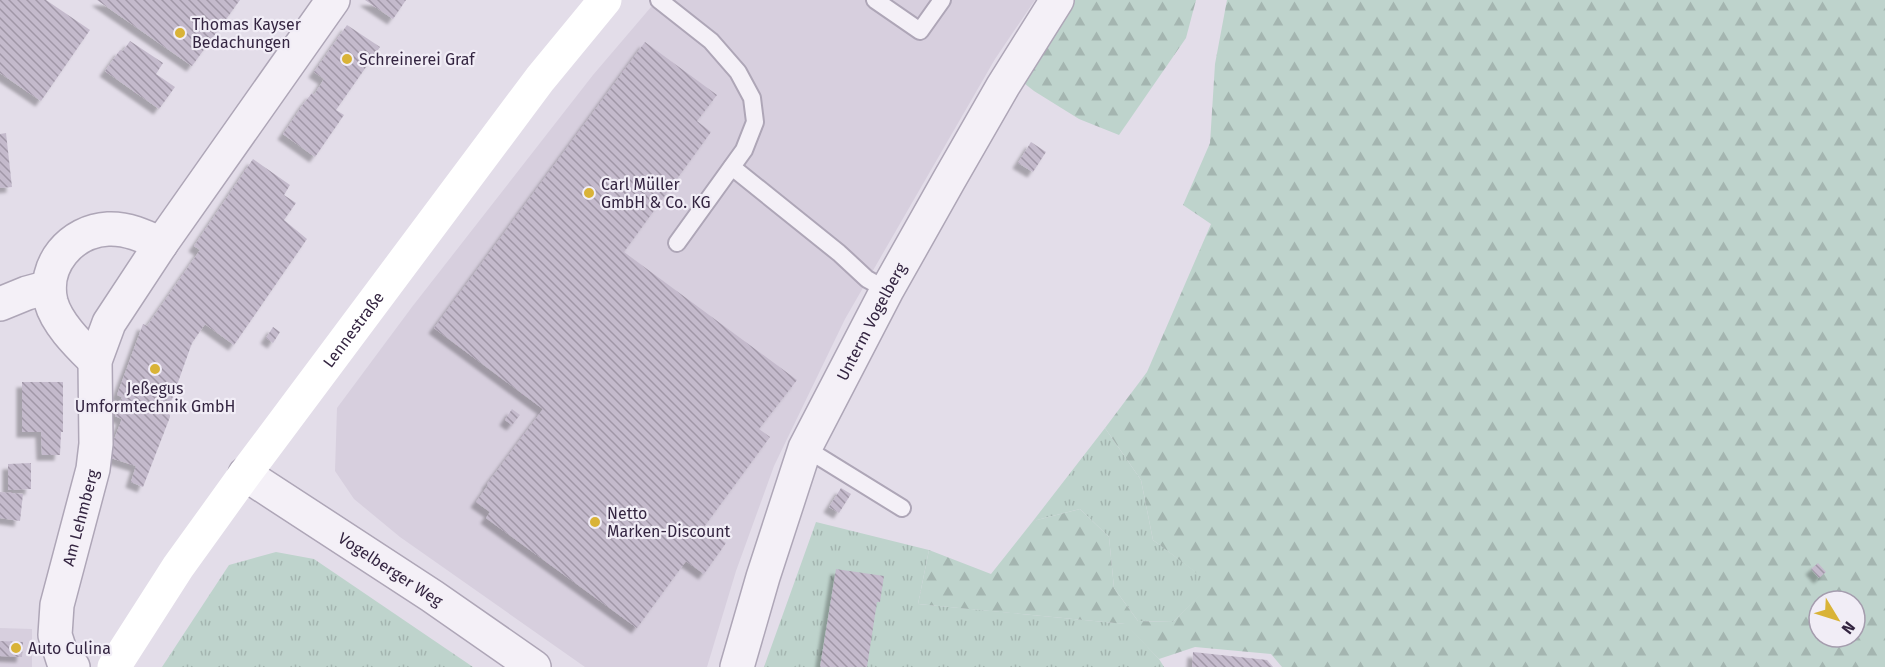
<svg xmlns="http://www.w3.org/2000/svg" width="1885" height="667" viewBox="0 0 1885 667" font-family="'Fira Sans',sans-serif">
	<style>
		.built { fill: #d7cfde }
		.grass { fill: url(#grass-tufts) }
		.forest { fill: url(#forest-firs); fill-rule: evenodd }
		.building { fill: url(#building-back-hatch); filter: url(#shadow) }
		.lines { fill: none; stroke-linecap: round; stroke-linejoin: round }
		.service-casing { stroke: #aea6b7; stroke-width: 20 }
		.minor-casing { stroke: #aea6b7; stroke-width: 36 }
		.service { stroke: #f4f0f7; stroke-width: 16 }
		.minor { stroke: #f4f0f7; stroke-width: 33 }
		.secondary { stroke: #fff; stroke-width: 33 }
		.poi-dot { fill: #d9b337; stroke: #f1edf6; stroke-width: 2 }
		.labels { text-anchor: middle; stroke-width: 4.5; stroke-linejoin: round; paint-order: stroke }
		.poi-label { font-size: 16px; fill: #342541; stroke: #f1edf6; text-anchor: start }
		.street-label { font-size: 16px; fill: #342541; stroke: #f1edf6 }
	</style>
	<defs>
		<pattern id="grass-tufts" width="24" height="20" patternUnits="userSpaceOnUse" patternTransform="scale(1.5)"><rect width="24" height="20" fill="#bed3cc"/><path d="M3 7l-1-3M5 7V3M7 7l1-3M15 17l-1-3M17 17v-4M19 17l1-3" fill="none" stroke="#a4b5b0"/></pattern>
		<pattern id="forest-firs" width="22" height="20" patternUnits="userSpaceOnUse" patternTransform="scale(1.5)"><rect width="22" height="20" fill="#bed3cc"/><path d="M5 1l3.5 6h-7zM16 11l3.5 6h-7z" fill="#a4b5b0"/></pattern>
		<pattern id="building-back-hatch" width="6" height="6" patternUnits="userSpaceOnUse" patternTransform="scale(1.5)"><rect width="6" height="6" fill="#c4bacc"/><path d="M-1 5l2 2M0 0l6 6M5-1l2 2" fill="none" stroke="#a097a7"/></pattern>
		<filter id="shadow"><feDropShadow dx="-5.5" dy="5.5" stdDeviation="1.5" flood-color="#0004"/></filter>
	</defs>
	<rect width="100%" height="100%" fill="#e3dde9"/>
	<g class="built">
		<path d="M657,0H1035L995,59L845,319L774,466L736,571L707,667H585L400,537L354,499L335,471L337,408L412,307L593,75Z"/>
		<path d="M0,628L32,629V667H0Z"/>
	</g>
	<g class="grass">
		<path d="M1105,428L1141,480L1153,540L1212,584L1173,622L1138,621L1114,588L1109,537L1080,509L1033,521Z"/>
		<path d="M816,522L929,550L918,604L1126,624L1159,659L1164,667H764Z"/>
		<path d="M276,552L314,559L473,667H162L229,565Z"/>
	</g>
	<g class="forest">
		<path d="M1068,0H1196L1186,38L1119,135L1079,119L1034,91L1020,80Z"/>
		<path d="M1227,0H1885V667H1282L1271,654L1195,647L1159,659L1125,624L918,604L929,550L991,574L1033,521L1080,509L1109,537L1114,588L1138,621L1173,622L1211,584L1153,540L1141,480L1105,428L1147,372L1211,224L1183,205L1210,143L1215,64ZM1819,601H1855V637H1819Z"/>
	</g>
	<g class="building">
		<path d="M0,0H46L90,30L41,101L0,73Z"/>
		<path d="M97,0H240L192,66Z"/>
		<path d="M365,0H406L393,19Z"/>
		<path d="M347,25L380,47L336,110L344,115L315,157L283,134L304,103L312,93L314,95L324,79L314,72Z"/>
		<path d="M130,41L163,63L156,74L175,87L159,109L105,71L120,50L123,51Z"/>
		<path d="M645,42L717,95L697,121L711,132L624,252L797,380L759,429L770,437L704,527L726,543L704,574L686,561L637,628L486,518L490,512L476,502L488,485L487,484L543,409L434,328Z"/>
		<path d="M6,133L12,187L0,188V134Z"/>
		<path d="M1031,142L1046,152L1033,172L1018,163Z"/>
		<path d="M253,159L290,185L284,195L296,203L284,220L307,239L234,345L205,324L192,343L167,413L170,415V417L143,487L131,482L136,466L111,458V447L122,419L115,416L122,397L117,395L143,324L147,326L200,250L194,246Z"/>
		<path d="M273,327L280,332L273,343L266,338Z"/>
		<path d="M22,382H63V432H61L60,455H42L41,432H22Z"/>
		<path d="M512,409L520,415L512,425L505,420Z"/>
		<path d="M31,463V489L8,490V464Z"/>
		<path d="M841,488L851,494L839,513L829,507Z"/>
		<path d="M0,492L23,494L20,521L0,518Z"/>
		<path d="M1818,563L1826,572L1819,578L1811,569Z"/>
		<path d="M836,569L884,576L880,602H877L867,667H820Z"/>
		<path d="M0,641L23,642L22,657L0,656Z"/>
		<path d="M1193,652L1267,660L1273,667H1192Z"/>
	</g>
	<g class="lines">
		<g class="service-casing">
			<g id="service">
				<path d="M659,0L711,41L738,72L752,98L755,122L744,150L677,243"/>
				<path d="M875,0L920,31L942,0"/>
				<path d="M732,167L839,253L867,279L887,290"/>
				<path d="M805,448L902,508"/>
			</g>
		</g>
		<g class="minor-casing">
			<g id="minor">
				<path d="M0,304L27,293L49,287"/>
				<path d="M95,361C79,345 57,324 51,302C42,265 71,231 108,229C127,228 144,236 161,244"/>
				<path id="s1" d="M245,474L432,596L534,667"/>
				<path id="s2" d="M73,667L63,660L55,635L57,605L93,469L96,444L95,361L109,323L161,244L333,0"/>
				<path id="s3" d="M737,667L763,577L805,448L887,290L949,180L1003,86L1057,0"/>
			</g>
		</g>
		<use href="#service" class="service"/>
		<use href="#minor" class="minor"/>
		<path class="secondary" id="s4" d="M114,667L178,567L245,474L540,79L605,0"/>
	</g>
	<g class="poi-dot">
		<circle cx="180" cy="33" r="6"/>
		<circle cx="347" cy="59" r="6"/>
		<circle cx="589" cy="193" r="6"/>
		<circle cx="155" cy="369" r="6"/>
		<circle cx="595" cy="522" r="6"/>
		<circle cx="16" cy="648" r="6"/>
	</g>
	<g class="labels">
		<g class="poi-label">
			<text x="192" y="30">Thomas Kayser<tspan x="192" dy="18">Bedachungen</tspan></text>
			<text x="359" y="65">Schreinerei Graf</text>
			<text x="601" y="190">Carl Müller<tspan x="601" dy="18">GmbH &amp; Co. KG</tspan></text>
			<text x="155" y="394" text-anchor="middle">Jeßegus<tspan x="155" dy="18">Umformtechnik GmbH</tspan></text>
			<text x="607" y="519">Netto<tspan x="607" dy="18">Marken-Discount</tspan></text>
			<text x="28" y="654">Auto Culina</text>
		</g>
		<g class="street-label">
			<text dy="6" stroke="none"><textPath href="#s3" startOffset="372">Unterm Vogelberg</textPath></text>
			<text dy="6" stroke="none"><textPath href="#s4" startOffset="414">Lennestraße</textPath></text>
			<text dy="6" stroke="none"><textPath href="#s2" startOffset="159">Am Lehmberg</textPath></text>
			<text dy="6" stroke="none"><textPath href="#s1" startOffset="174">Vogelberger Weg</textPath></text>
		</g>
	</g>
	<g transform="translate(1837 619) rotate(128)"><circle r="28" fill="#f1edf6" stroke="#a59dae" stroke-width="1.5"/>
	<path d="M0-4.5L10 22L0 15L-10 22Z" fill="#d9b337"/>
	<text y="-9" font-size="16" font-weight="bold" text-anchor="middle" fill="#342541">N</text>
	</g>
</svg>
